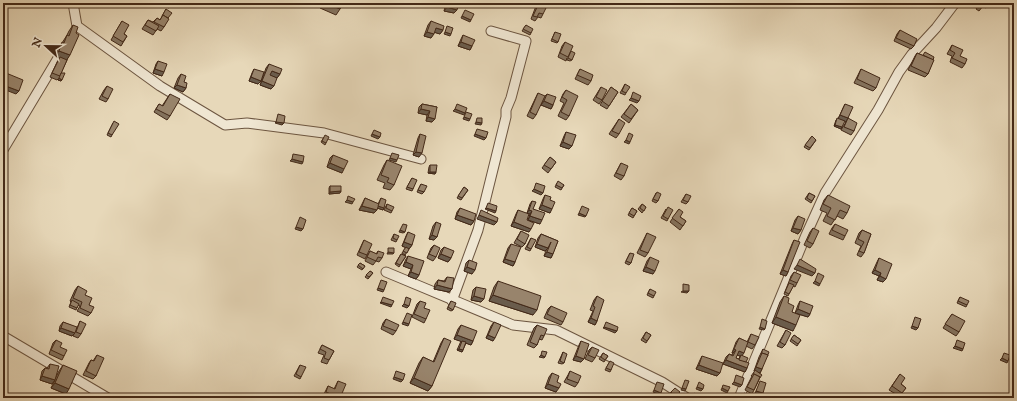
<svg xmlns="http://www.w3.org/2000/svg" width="1017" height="401" viewBox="0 0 1017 401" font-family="'IM FELL English',serif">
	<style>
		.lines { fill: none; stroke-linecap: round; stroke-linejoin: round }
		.street-casing { stroke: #6c5540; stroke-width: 11 }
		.street { stroke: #efe6d2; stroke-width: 9 }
		.wall { fill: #83725d; stroke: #432918; fill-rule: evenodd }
		.shaded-wall { fill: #6a5c4c; stroke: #432918 }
		.building { fill: #98846c; stroke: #432918 }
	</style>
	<rect width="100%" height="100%" fill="#e7d8b9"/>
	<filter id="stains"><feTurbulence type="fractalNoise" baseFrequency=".005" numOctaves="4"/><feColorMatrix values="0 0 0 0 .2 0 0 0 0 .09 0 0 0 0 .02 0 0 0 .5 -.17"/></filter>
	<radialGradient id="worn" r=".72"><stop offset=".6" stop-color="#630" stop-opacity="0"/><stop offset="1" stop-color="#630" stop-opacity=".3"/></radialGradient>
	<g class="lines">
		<g class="street-casing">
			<g id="street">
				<path d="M73,3L77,26L160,86L225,125L247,123L324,133L421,159"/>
				<path d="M3,150L64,48"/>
				<path d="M386,272L513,325L556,330L662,382L687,398"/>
				<path d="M452,301L478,230L506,117V110L511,98L526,41L491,31"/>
				<path d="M3,336L108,398"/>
				<path d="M739,398L806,235L825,193L878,110L899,72L912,54L936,28L955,3"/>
			</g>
		</g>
		<use href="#street" class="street"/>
	</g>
	<g class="wall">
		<path d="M316,3H321L319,6L315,4Z"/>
		<path d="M323,3H343L340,9L336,15L320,8Z"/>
		<path d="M446,3H459L454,13L444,11Z"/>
		<path d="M538,3L543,14L541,18L538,17L535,21L531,19L536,6Z"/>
		<path d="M978,3H990L986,8L983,6L979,11L976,9L979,4Z"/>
		<path d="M166,9L168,18L164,27L161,31L157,29L153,35L142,29L148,20L153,22L157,18L160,20Z"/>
		<path d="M122,21L124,34L127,36L121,46L111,40Z"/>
		<path d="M431,21L443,30L440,34L434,32L431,38L424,36L428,25Z"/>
		<path d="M73,25L76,33L67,60L61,73V81L58,80V79L57,80L50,77L59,58L55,56L59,48L67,35L69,31Z"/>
		<path d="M526,25L531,33L530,35L522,31Z"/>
		<path d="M900,30L914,46L911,49L894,41L897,34Z"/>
		<path d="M555,32L558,42L557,43L551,41Z"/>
		<path d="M463,35L472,46L470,50L458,46L461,39Z"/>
		<path d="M565,42L570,53L572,60L570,61L567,60V58L566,61L558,57L562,46Z"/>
		<path d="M952,45L965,64L962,68L950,62L952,56L947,54Z"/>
		<path d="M917,53L933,60L928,74L925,77L908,70L915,56Z"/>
		<path d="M158,61L162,76L153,73L156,64Z"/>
		<path d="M269,64L280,74L277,78L270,75L271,89L260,85L266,68Z"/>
		<path d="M254,69L261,81L258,84L249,81L252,73Z"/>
		<path d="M580,69L591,81L588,85L575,79Z"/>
		<path d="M861,69L876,88L873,91L854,83Z"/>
		<path d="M181,74L186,88L183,92L174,88L178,78Z"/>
		<path d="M625,84L626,93L625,95L620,93Z"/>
		<path d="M107,86L108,99L106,102L99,99L104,90Z"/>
		<path d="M601,87L602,100L599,104L593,100Z"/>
		<path d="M611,87L618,92L607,109L600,105Z"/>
		<path d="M566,90L569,116L566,120L558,116L564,103L560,101L563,94Z"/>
		<path d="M538,93L536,115L533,119L527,116L536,97Z"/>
		<path d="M170,94V116L167,120L154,112L159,104L162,106Z"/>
		<path d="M547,94L553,105L551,109L541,105L544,97Z"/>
		<path d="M422,104L437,107L432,122L426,121L427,115L418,113L419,107Z"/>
		<path d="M631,104L638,110L629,123L621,117Z"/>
		<path d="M845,104L848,118L854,131L851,135L841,130L846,122L844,121L841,129L834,126L836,120L838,119L843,108Z"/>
		<path d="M619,119V134L616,138L609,134Z"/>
		<path d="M113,123L112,135L111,137L107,135Z"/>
		<path d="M566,132L569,149L560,146L564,136Z"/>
		<path d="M420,134L419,157L413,155L418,138Z"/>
		<path d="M812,136L816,140L809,150L804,147Z"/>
		<path d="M324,137L326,143L325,145L321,142Z"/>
		<path d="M333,155L342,173L327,167L330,158Z"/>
		<path d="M550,157L556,162L548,173L542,168Z"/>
		<path d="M387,160L394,185L390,190L383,188L385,183L377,180L384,165Z"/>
		<path d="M621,163L624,176L621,180L614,176Z"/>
		<path d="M430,165L436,172L435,174L428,173L429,167Z"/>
		<path d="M412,178L413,189L412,191L406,189Z"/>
		<path d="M557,183L564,185L561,190L555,187Z"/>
		<path d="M421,184L424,192L422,194L417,192Z"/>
		<path d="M330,186L341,191L340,193L329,194V188Z"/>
		<path d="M464,187L468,190L461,200L457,198Z"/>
		<path d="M656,193L658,201L656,203L652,201Z"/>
		<path d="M809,193L815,196L811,203L805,199Z"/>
		<path d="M686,194L688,202L686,204L681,202Z"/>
		<path d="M545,195L550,200V213L539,209L543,199Z"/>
		<path d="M828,195L847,213L843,219L837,216L831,225L823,221L827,213L820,210L824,200Z"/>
		<path d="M365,198L378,204L381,198L384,208L383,210L377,208L374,213L359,210Z"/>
		<path d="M532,201L533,209L540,224L528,220L530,214L527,213L530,204Z"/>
		<path d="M387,204L392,211L391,213L384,210Z"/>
		<path d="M642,204L646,207L642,213L638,209Z"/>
		<path d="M460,208L474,221L471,225L455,219L457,212Z"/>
		<path d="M632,208L637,211L633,218L628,215Z"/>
		<path d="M666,209L668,219L667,221L661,218Z"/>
		<path d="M679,209L680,217L686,221L680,230L670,222Z"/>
		<path d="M518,210L527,220L529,232L511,226L516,214Z"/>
		<path d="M798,216L801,230L798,234L791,231L795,220Z"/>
		<path d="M436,222L437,237L434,240L429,239L433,226Z"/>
		<path d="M835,224L845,236L843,240L829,234L832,228Z"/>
		<path d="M813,228V244L810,248L804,245L810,232Z"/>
		<path d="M862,230L871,234L864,253L861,257L857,255L861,246L855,243L859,233Z"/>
		<path d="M521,231L525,244L522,247L514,243Z"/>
		<path d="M408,232L412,245L409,249L402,246L406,236Z"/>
		<path d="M647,233L648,253L645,257L637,253Z"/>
		<path d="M394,234L397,240L396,242L391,240Z"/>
		<path d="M541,234L558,241L551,258L544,256L547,248L545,251L535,247L538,238Z"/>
		<path d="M531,238V249L530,251L525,249Z"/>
		<path d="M364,240L367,255L365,259L357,255L362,244Z"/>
		<path d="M794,240L788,272L786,276L780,274L792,244Z"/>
		<path d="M511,244L515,262L513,266L503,262L508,248Z"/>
		<path d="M434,245L436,257L433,261L427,258L431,248Z"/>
		<path d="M406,247L409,249L405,255L402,253Z"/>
		<path d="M444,247L451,258L448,262L438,258L441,250Z"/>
		<path d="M370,251L376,254L378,251L382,258L379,262L376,261L373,265L365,261Z"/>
		<path d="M630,253L631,263L629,265L625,263Z"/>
		<path d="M401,254L406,256L399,267L395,264Z"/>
		<path d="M408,256L419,275L416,279L408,276L411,269L403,266L406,259Z"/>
		<path d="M650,257L653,274L643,271L647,261Z"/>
		<path d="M879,258L883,282L877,280L879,276L872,273L877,262Z"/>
		<path d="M469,260L472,274L464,271L466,263Z"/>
		<path d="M360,263L365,266L362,270L357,267Z"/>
		<path d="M370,271L373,273L368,279L365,277Z"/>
		<path d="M794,272L797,283L795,287L793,286L788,296L784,294L788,284L791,276Z"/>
		<path d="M447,277L452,289L449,292L434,289L435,284L438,280L444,281Z"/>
		<path d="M498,281L533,315L489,301L494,287Z"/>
		<path d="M78,286L85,295L89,305L91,313L88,316L77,311L80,306L78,305L76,310L69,307L71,302L70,301L75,290Z"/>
		<path d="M476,287L481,302L471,300L473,290Z"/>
		<path d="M650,289L654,296L653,298L647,295Z"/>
		<path d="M597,296V321L595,325L588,322L593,311L590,310L594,300Z"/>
		<path d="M784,296L792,312L793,331L772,323L780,302Z"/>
		<path d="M960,297L967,305L966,307L957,303Z"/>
		<path d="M420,301L424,308L426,319L424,323L412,317L417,304Z"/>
		<path d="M451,301L453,310L451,311L447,309Z"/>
		<path d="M800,301L810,314L808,317L795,313L798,305Z"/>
		<path d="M551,306L563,322L561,325L544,318L548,309Z"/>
		<path d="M952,314L959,332L956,336L943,328Z"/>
		<path d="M386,319L396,331L393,335L381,329L383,323Z"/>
		<path d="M80,321L81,334L78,338L73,336L74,334L72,336L59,331L60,326L63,322L77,328Z"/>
		<path d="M494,322L493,341L486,338L491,326Z"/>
		<path d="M461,325L473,341L471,345L466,343L462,352L457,350L461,341L454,339L458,329Z"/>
		<path d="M537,325L544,336L542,340L539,339L537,345L534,348L527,345L534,328Z"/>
		<path d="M786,330L785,345L782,348L777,346Z"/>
		<path d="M646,332L651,335L646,343L641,340Z"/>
		<path d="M751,334L755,345L752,349L746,346L742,355L746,362L747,368L745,372L723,364L726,357L729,354L732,355L733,353H732L736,342L739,338L747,342ZM737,355L740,356L739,359L736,358Z"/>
		<path d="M794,335L801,340L797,346L790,341Z"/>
		<path d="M444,338L432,386L428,391L410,383L419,363L423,357L433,362L441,343Z"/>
		<path d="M56,340L64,356L62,360L49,354L53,343Z"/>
		<path d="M581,341L584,359L581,362L573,360L579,345Z"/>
		<path d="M322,345L334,351L329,360L327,364L321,362L324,355L318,353Z"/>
		<path d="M592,347L595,358L592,362L585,359L589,350Z"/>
		<path d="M763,349L762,369L760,373L759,380L752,394L745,390L752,376H751L755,371H754L759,357Z"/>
		<path d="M563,352L564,363L562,364L558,363Z"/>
		<path d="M603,353L608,356L604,362L599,359Z"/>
		<path d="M97,355L96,376L93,379L83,375L89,363L91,360L93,361Z"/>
		<path d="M702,356L717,376L696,369L700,360Z"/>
		<path d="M610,361L611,370L610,372L605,370Z"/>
		<path d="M50,364L55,379L59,371L63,365L66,394L51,388L55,380L52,384L40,380L42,371L45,368H47Z"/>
		<path d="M300,365L301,377L300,379L294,376Z"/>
		<path d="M570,371L578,383L575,387L564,382L568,375Z"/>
		<path d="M552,373L557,382L556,392L545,388L549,377Z"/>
		<path d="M900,374L901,384L906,388L899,396L889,390Z"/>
		<path d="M338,381L340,398H328L323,396L328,386L334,389Z"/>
		<path d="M671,392L678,394L675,398H673L669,394Z"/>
	</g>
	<g class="shaded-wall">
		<path d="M160,3H163L171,6L169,8L160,4Z"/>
		<path d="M447,7L457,10L454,13L444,11Z"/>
		<path d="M462,16L471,20L470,22L461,18Z"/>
		<path d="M436,28L443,30L440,34L433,32Z"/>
		<path d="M427,32L434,34L431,38L424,36Z"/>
		<path d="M445,32L451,34L450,36L444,34Z"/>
		<path d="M461,42L472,46L470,50L458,46Z"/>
		<path d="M59,51L70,55L66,61L55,56Z"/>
		<path d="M155,69L164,72L162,76L153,73Z"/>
		<path d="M272,71L280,74L277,78L269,75Z"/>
		<path d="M251,77L261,81L258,84L249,81Z"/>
		<path d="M59,78L62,80L61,81L58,80Z"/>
		<path d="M262,81L274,86L271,89L260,85Z"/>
		<path d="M3,85L19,91L16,94L3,89Z"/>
		<path d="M177,85L186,88L183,92L174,88Z"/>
		<path d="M631,98L639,101L637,103L629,100Z"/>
		<path d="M544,101L553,105L551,109L541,105Z"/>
		<path d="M421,109L430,111L427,115L418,113Z"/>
		<path d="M455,109L465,113L464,115L453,111Z"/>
		<path d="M840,115L848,118L846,122L838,119Z"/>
		<path d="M428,117L435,119L432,122L426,121Z"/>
		<path d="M464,117L470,119L469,121L463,119Z"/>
		<path d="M276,122L284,123L282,125L275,123Z"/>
		<path d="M476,122L482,123L481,125L475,124Z"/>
		<path d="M835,125L842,127L841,129L834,126Z"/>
		<path d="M372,134L380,137L378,139L371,136Z"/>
		<path d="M475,134L486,138L484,140L474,136Z"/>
		<path d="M626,140L630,142L629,144L624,142Z"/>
		<path d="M563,142L572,146L569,149L560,146Z"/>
		<path d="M416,152L422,153L419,157L413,155Z"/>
		<path d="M390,158L397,160L396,162L389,160Z"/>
		<path d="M292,159L303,162L302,164L290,161Z"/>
		<path d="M330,163L344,169L342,173L327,167Z"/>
		<path d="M430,172H436L435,174L428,173Z"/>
		<path d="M534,189L543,193L541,195L532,191Z"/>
		<path d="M341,191L340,193L329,194L330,192Z"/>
		<path d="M347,200L353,202L352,204L345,202Z"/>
		<path d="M542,205L552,209L550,213L539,209Z"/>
		<path d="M362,206L377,210L374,213L359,210Z"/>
		<path d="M378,206L384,208L383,210L377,208Z"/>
		<path d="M486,208L496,211L495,213L485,209Z"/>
		<path d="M529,210L532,211L530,214L527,213Z"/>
		<path d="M579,213L586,216L585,217L578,215Z"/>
		<path d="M457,215L474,221L471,225L455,219Z"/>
		<path d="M479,215L497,222L494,225L477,219Z"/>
		<path d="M530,216L542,220L540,224L528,220Z"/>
		<path d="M514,222L531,229L529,232L511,226Z"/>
		<path d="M296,227L303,229L301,231L295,229Z"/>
		<path d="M793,228L801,230L798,234L791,231Z"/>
		<path d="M400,230L405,232L403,233L399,232Z"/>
		<path d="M432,235L437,237L434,240L429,239Z"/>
		<path d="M404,242L412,245L409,249L402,246Z"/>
		<path d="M537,244L548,248L545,251L535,247Z"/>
		<path d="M388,252L394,253L393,254H387Z"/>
		<path d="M547,252L553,254L551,258L544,256Z"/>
		<path d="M441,254L451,258L448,262L438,258Z"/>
		<path d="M505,259L515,262L513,266L503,262Z"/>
		<path d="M406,262L413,265L411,269L403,266Z"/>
		<path d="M797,265L815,273L812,276L794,269Z"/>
		<path d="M467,267L475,270L472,274L464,271Z"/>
		<path d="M646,267L655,271L653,274L643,271Z"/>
		<path d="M783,270L788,272L786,276L780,274Z"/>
		<path d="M875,270L881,273L879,276L872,273Z"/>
		<path d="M411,272L419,275L416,279L408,276Z"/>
		<path d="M880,276L886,279L883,282L877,280Z"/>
		<path d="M815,281L820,284L819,286L813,283Z"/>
		<path d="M437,285L452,289L449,292L434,289Z"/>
		<path d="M378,288L384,290L383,292L377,290Z"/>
		<path d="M683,291H689L687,293L681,292Z"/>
		<path d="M493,295L537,310L533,315L489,301Z"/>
		<path d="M474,296L484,299L481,302L471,300Z"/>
		<path d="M381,302L392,305L391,307L380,303Z"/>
		<path d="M404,304L409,306L407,308L402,306Z"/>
		<path d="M798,309L810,314L808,317L795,313Z"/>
		<path d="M776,317L796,325L793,331L772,323Z"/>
		<path d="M591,318L597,321L595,325L588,322Z"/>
		<path d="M403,322L409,324L408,326L402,324Z"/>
		<path d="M912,326L918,328L916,330L911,328Z"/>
		<path d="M604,327L617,331L615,333L603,328Z"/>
		<path d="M760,327L765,329L764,330L759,329Z"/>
		<path d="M61,328L75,333L72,336L59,331Z"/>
		<path d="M457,335L473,341L471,345L454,339Z"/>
		<path d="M488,335L495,338L493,341L486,338Z"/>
		<path d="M955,346L963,349L962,351L953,348Z"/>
		<path d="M459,349L463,350L462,352L457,350Z"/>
		<path d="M734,349L736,350L733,353H732Z"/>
		<path d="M739,351L744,353L741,357V355L740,356L736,355Z"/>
		<path d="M541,355L545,357L544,358L539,357Z"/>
		<path d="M576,356L584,359L581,362L573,360Z"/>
		<path d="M1002,358L1008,361L1007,363L1000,360Z"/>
		<path d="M726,360L747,368L745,372L723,364Z"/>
		<path d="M699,365L720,373L717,376L696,369Z"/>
		<path d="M756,367L762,369L760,373L754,371Z"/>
		<path d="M42,376L55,380L52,384L40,380Z"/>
		<path d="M394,377L403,380L401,382L393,379Z"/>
		<path d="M414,378L432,386L428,391L410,383Z"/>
		<path d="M734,382L742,385L740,387L732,384Z"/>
		<path d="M55,383L69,389L66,394L51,388Z"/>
		<path d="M548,384L559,388L556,392L545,388Z"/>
		<path d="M697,387L703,389L701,391L696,389Z"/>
		<path d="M682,388L686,389L685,391L681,390Z"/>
		<path d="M722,388L728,391L727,393L721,390Z"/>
		<path d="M654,390L661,393L660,395L653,392Z"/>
		<path d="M756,391L763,393L761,395L755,393Z"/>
	</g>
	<g class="building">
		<path d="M163,3H172L171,6Z"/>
		<path d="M325,3H343L340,9Z"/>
		<path d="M448,3H459L457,10L447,7Z"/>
		<path d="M539,3L547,6L543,14L539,13L537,17L533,16Z"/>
		<path d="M980,3H984L982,7L979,5Z"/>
		<path d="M166,9L172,13L168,18L163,15L162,16Z"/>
		<path d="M465,10L474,14L471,20L462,16Z"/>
		<path d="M163,15L169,19L164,27L154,22L157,18L160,20Z"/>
		<path d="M148,20L159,26L156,31L145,25Z"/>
		<path d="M122,21L129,25L124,34L127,36L123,42L113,36Z"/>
		<path d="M431,21L444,26L443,30L436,28L434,34L427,32Z"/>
		<path d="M73,25L78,27L76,33L79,35L70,55L59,51L62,42L64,43L67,35L69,36Z"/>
		<path d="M526,25L533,29L531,33L523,29Z"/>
		<path d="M447,26L453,28L451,34L445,32Z"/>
		<path d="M900,30L917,39L914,46L896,38Z"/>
		<path d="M555,32L561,34L558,42L552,39Z"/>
		<path d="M463,35L475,40L472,46L461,42Z"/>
		<path d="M565,42L573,46L568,57L560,53Z"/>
		<path d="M952,45L963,50L960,56L967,59L965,64L952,58L955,53L950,50Z"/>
		<path d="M571,51L575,53L572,60L568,58Z"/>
		<path d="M925,52L934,57L933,60L923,55Z"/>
		<path d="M917,53L934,60L928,74L911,66Z"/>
		<path d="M60,57L67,60L60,76L52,73Z"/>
		<path d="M158,61L167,64L164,72L155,69Z"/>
		<path d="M269,64L282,69L280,74L272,71L270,75L277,78L274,86L262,81Z"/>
		<path d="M254,69L264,72L261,81L251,77Z"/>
		<path d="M580,69L593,75L591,81L577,75Z"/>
		<path d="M861,69L880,78L876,88L857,79Z"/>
		<path d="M6,73L23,80L19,91L3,85V82Z"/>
		<path d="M61,73H65L62,80L59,78Z"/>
		<path d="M181,74L186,76L184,82L187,83L186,88L177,85Z"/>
		<path d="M625,84L630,87L626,93L622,91Z"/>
		<path d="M107,86L113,89L108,99L102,96Z"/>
		<path d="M601,87L607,90L602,100L596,97Z"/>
		<path d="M611,87L618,92L609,106L602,101Z"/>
		<path d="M566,90L578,96L569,116L561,112L567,100L562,97Z"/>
		<path d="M633,92L641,96L639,101L631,98Z"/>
		<path d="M538,93L545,96L536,115L530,112Z"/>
		<path d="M170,94L180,99L170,116L156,109L159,104L163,106Z"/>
		<path d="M547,94L556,97L553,105L544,101Z"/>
		<path d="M422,104L437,107L435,119L428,117L430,111L421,109Z"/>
		<path d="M457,104L467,108L465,113L455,109Z"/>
		<path d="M631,104L638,110L631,119L624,114Z"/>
		<path d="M845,104L853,107L848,118L840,115Z"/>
		<path d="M466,112L472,114L470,119L464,117Z"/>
		<path d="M278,114L285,116L284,123L276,122Z"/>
		<path d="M477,118H482V123L476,122Z"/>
		<path d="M837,118L845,121L842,127L835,125Z"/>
		<path d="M848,118L857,123L854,131L844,127Z"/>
		<path d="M619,119L625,123L619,134L612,131Z"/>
		<path d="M114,121L119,124L112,135L108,133Z"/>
		<path d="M477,129L488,132L486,138L475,134Z"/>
		<path d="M374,130L381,133L380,137L372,134Z"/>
		<path d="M566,132L576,135L572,146L563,142Z"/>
		<path d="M629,133L633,135L630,142L626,140Z"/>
		<path d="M420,134L426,136L422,153L416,152Z"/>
		<path d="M325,135L329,137L326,143L322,141Z"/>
		<path d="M812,136L816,140L810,148L805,145Z"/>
		<path d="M392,153L399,155L397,160L390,158Z"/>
		<path d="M293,154L304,156L303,162L292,159Z"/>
		<path d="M333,155L348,161L344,169L330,163Z"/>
		<path d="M550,157L556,162L551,169L544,165Z"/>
		<path d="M387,160L402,166L394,185L387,182L389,178L381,175Z"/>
		<path d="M621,163L628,166L624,176L616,173Z"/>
		<path d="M430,165H437L436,172H430Z"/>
		<path d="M412,178L417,180L413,189L407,187Z"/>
		<path d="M558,181L564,185L562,188L556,185Z"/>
		<path d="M536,183L545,186L543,193L534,189Z"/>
		<path d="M421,184L427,186L424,192L418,190Z"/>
		<path d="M330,186H341V191L330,192Z"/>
		<path d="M464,187L468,190L462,198L458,196Z"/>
		<path d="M657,192L661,194L658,201L653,199Z"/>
		<path d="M809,193L815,196L812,201L807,198Z"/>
		<path d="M686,194L691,196L688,202L683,200Z"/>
		<path d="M545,195L551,197L550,200L555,202L552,209L542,205Z"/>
		<path d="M828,195L850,206L847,213L840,210L835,220L827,216L831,208L823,204Z"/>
		<path d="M348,196L355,199L353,202L347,200Z"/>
		<path d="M365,198L379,204L377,210L362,206Z"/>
		<path d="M381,198L386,200L384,208L378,206Z"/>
		<path d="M532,201L536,202L533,209L545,213L542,220L530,216L532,211L529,210Z"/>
		<path d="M488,203L497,206L496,211L486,208Z"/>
		<path d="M387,204L394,207L392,211L386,208Z"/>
		<path d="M642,204L646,207L644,211L640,208Z"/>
		<path d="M582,206L589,209L586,216L579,213Z"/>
		<path d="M668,207L673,210L668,219L663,216Z"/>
		<path d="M460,208L476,214L474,221L457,215Z"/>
		<path d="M632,208L637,211L634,216L629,213Z"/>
		<path d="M679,209L683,212L680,217L686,221L683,226L672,218Z"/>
		<path d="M481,210L498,218L497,222L479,215Z"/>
		<path d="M518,210L529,214L527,220L534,223L531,229L514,222Z"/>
		<path d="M798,216L805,219L801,230L793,228Z"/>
		<path d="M300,217L306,220L303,229L296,227Z"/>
		<path d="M436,222L441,224L437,237L432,235Z"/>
		<path d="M403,224L407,225L405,232L400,230Z"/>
		<path d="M835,224L848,230L845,236L832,230Z"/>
		<path d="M813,228L819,231L813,244L807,241Z"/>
		<path d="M862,230L871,234L864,253L859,251L864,242L858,239Z"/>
		<path d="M521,231L529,235L525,244L517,239Z"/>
		<path d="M408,232L415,235L412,245L404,242Z"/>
		<path d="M647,233L656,237L648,253L640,250Z"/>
		<path d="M394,234L399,236L397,240L393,238Z"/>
		<path d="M541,234L558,241L553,254L547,252L551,242L548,248L537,244Z"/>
		<path d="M531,238L536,240L531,249L527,247Z"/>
		<path d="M364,240L372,244L367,255L359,252Z"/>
		<path d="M794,240L800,242L788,272L783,270Z"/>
		<path d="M511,244L521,247L515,262L505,259Z"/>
		<path d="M434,245L440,248L436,257L429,254Z"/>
		<path d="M406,247L409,249L407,253L403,251Z"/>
		<path d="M444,247L454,251L451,258L441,254Z"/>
		<path d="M388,248H394V253L388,252Z"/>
		<path d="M370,251L377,254L378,251L384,253L382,258L378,257L376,261L367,257Z"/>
		<path d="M630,253L634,254L631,263L626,261Z"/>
		<path d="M401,254L406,256L400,265L396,263Z"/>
		<path d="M408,256L424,261L419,275L411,272L413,265L406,262Z"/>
		<path d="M650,257L659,261L655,271L646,267Z"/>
		<path d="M879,258L892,264L886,279L880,276L881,273L875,270Z"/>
		<path d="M800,259L816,269L815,273L797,265Z"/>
		<path d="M469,260L477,263L475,270L467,267Z"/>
		<path d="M360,263L365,266L363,269L358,265Z"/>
		<path d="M370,271L373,273L369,277L366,275Z"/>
		<path d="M794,272L801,275L797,283L790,280Z"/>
		<path d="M818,273L824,276L820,284L815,281Z"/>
		<path d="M447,277L454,278L452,289L437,285L438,280L445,282Z"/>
		<path d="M381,280L387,282L384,290L378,288Z"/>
		<path d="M498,281L541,296L537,310L493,295Z"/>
		<path d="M789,283L794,285L789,294L785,292Z"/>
		<path d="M683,284L689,285V291H683Z"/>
		<path d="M78,286L87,291L85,295L92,298L89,305L94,307L91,313L80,308L82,302L73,298Z"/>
		<path d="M476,287L486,289L484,299L474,296Z"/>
		<path d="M650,289L656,292L654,296L648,293Z"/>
		<path d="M597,296L604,300L597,321L591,318L595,307L593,306Z"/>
		<path d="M784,296L789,298L788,303L794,306L792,312L800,315L796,325L776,317Z"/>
		<path d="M383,297L394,301L392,305L381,302Z"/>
		<path d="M406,297L411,299L409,306L404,304Z"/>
		<path d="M960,297L969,301L967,305L958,301Z"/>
		<path d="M72,300L79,304L77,308L70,305Z"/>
		<path d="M420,301L426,303L424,308L430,310L426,319L414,314Z"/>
		<path d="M451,301L456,303L453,310L448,307Z"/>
		<path d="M800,301L813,306L810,314L798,309Z"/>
		<path d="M551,306L567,313L563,322L547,314Z"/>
		<path d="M407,313L412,315L409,324L403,322Z"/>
		<path d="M952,314L965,321L959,332L945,324Z"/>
		<path d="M915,317L921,319L918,328L912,326Z"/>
		<path d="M386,319L399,325L396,331L383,326Z"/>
		<path d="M762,319L767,321L765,329L760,327Z"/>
		<path d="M80,321L86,324L81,334L76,332Z"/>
		<path d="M63,322L77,327L75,333L61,328Z"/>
		<path d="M494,322L501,325L495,338L488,335Z"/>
		<path d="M606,322L618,327L617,331L604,327Z"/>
		<path d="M461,325L477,331L473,341L457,335Z"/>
		<path d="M537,325L547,329L544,336L541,335L537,345L530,342Z"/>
		<path d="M786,330L791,333L785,345L780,342Z"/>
		<path d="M646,332L651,335L647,341L643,338Z"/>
		<path d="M751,334L759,337L755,345L748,342L744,353L739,351L736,358L749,363L747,368L726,360L729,354L733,356L736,350L734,349L739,338L748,342Z"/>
		<path d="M794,335L801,340L798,344L791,339Z"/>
		<path d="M444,338L451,341L432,386L414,378L423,357L434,362Z"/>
		<path d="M56,340L62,343L60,347L67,350L64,356L51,350Z"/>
		<path d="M957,340L965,343L963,349L955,346Z"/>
		<path d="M462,341L466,342L463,350L459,349Z"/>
		<path d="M581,341L589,344L584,359L576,356Z"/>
		<path d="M322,345L334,351L329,360L324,358L326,352L320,349Z"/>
		<path d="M592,347L599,350L595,358L588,355Z"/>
		<path d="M763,349L769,352L767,357L768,355L762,353L761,354Z"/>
		<path d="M542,351L547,352L545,357L541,355Z"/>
		<path d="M563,352L567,354L564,363L560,361Z"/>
		<path d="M603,353L608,356L605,360L601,357Z"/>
		<path d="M762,353L768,355L762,369L756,367Z"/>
		<path d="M1004,353L1010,355L1008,361L1002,358Z"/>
		<path d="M97,355L104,358L96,376L86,371L91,360L94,361Z"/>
		<path d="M741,355L748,358L746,362L739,360Z"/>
		<path d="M702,356L723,363L720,373L699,365Z"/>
		<path d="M610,361L614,363L611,370L606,368Z"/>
		<path d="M50,364L59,366L55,380L42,376L45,368L49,369Z"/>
		<path d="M63,365L77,371L69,389L55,383Z"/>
		<path d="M300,365L306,367L301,377L296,374Z"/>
		<path d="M755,370L762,375L759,379L760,377L754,374H753Z"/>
		<path d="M396,371L405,374L403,380L394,377Z"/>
		<path d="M570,371L581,376L578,383L567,379Z"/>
		<path d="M552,373L559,376L557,382L561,384L559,388L548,384Z"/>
		<path d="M754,374L760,377L754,390L747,387Z"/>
		<path d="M900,374L905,378L901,384L906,388L902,393L892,386Z"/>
		<path d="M736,375L744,378L742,385L734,382Z"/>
		<path d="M685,380L689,381L686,389L682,388Z"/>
		<path d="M338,381L346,384L340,398L326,392L328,386L335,389Z"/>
		<path d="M760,381L766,383L763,393L756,391Z"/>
		<path d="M657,382L664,384L661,393L654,390Z"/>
		<path d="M699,382L704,385L703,389L697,387Z"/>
		<path d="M723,385L730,387L728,391L722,388Z"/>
		<path d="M675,388L680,392L675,397L671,392Z"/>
		<path d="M694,393L698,396L697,398H692L691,397Z"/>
		<path d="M744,393L749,395L748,398H742Z"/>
		<path d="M685,394L689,398H682Z"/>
	</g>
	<rect width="1017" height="401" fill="none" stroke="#e7d8b9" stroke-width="16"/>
	<rect x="4" y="4" width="1009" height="393" fill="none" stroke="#432918" stroke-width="2"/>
	<rect x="8" y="8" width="1001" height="385" fill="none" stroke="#432918"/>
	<g transform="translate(46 46) rotate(292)" stroke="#efe6d2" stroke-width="3" paint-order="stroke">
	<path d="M0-3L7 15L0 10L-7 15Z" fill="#432918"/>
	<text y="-6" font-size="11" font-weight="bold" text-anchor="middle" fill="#432918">N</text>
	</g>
	<rect width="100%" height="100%" filter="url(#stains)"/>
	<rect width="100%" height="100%" fill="url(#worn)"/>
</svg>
